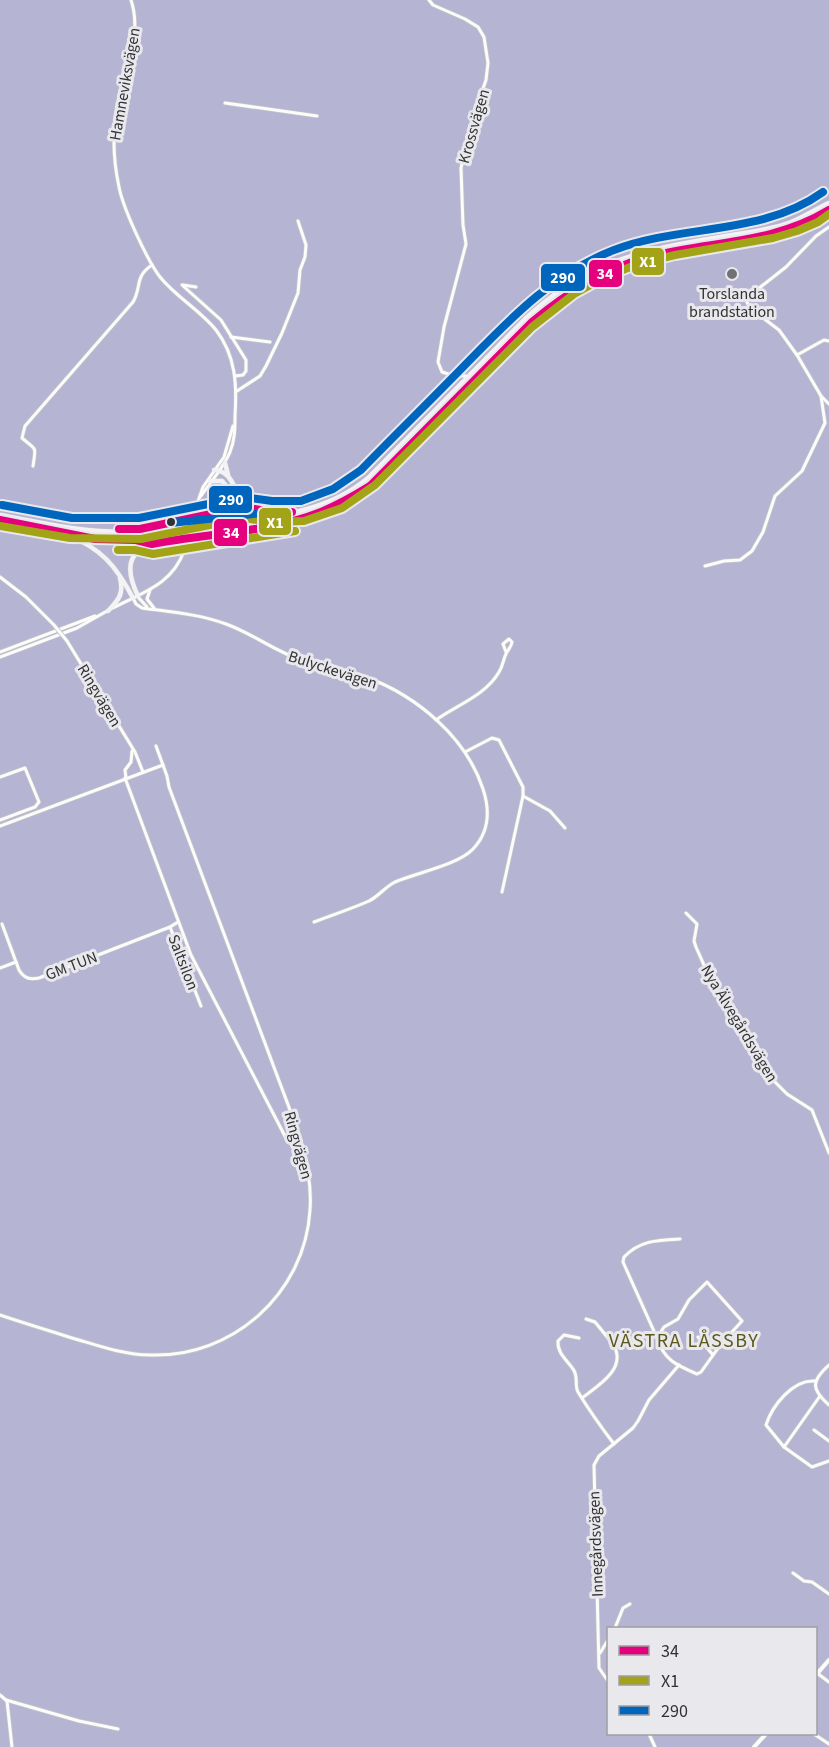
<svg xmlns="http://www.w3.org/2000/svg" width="829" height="1747" viewBox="0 0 829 1747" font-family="'Source Sans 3',sans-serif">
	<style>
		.water { fill: #b5b4d2; fill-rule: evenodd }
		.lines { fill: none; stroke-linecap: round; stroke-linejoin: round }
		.minor-casing { stroke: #c5c5c7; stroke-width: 4.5 }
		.tertiary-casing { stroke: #c5c5c7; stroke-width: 5 }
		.primary-casing { stroke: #bebec6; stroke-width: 6 }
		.minor { stroke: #fcfcfc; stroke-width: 3 }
		.tertiary { stroke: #fcfcfc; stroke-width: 4 }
		.primary { stroke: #f3f3f7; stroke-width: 4.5 }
		.minor-bridge-casing { stroke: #c5c5c7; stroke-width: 4.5; stroke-linecap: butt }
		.minor-bridge { stroke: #fcfcfc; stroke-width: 3 }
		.bus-1-casing { stroke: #e8e8ed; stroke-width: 12 }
		.bus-2-casing { stroke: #e8e8ed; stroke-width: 12 }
		.bus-3-casing { stroke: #e8e8ed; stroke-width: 12 }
		.bus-1 { stroke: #e5007d; stroke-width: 8 }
		.bus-2 { stroke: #a3a317; stroke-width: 8 }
		.bus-3 { stroke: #0065bd; stroke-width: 8 }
		.poi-dot { fill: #727274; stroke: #e8e8ed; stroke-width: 2 }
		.bus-dot { fill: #323234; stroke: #e8e8ed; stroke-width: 2 }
		.labels { text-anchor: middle; stroke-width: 6; stroke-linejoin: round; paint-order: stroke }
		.street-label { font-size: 16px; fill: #323234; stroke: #e8e8ed }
		.poi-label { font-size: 16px; fill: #323234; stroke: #e8e8ed }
		.quarter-label { font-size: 20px; letter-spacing: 1.5px; fill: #5c581c; stroke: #e8e8ed }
		.line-badge { stroke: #e8e8ed; stroke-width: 2 }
		.badge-label { font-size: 16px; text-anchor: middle; font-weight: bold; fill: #fff }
	</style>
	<rect width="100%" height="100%" fill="#e9e9ec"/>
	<path class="water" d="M0,0H829V1747H0ZM608,1628H816V1734H608Z"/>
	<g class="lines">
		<g class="minor-casing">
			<g id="minor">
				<path d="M131,0C143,36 124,71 117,106C112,134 113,159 119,187C123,208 147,260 160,277C176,297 200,310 216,330C236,356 237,385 235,416C235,428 235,440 230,452C225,465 209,485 200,497"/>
				<path d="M429,0L433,5L465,19L478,27L484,37L488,63L486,80L473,117L461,168L463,225L466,244L444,327L438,362L442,372L455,376H468"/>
				<path d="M225,103L317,116"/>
				<path d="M182,285L221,320L246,360V371L243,375L235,376"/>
				<path d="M183,285L196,287"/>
				<path d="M231,337L270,342"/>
				<path d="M797,355L824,340L829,341"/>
				<path d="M237,391L260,376L266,366L282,333L298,293L300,270L305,257L306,245L298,221"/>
				<path d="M821,396L829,404"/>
				<path d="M33,466C36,445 37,451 22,438L25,426L133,302C142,287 134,277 152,265"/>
				<path d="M197,504L203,487L224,457L233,426"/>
				<path d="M705,566L724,561L740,560L752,551L763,532L775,496L802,471L825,423L821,396L797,355L779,330L750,308L746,300L749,296L786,267L816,236L829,227"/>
				<path d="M0,577L26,597L54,625"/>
				<path d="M150,590L147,599L154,608"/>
				<path d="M138,597L147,607"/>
				<path d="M133,598L136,604L142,608C171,612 199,614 226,624C251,633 272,649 296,658C318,666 343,668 366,677C417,696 466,737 483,789C490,810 489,832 473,849C458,865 416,873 395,882C385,887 379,896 369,901C351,909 332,915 314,922"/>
				<path d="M113,608C141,593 172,585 184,551"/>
				<path d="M67,641L135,752L143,772"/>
				<path d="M0,652L95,616"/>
				<path d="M0,657L77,628L107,611"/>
				<path d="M436,720C457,705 486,695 499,672C503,666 503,660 506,654C508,649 511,648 512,642L509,639L503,644L506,652"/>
				<path d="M465,752L492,738L499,740L523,787V796L502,892"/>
				<path d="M0,777L25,768L39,802L35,807L0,820"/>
				<path d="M125,778L191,955L288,1142"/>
				<path d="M126,778L125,770L131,762L132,751"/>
				<path d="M523,796L550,811L565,828"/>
				<path d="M0,826L163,765"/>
				<path d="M686,913L697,924L694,941L696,947L711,981L734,1019L747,1035L769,1076L787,1094L812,1110L829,1153"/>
				<path d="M178,922L170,927L201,1006"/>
				<path d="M2,924L19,970C24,978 29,980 39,978L170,927"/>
				<path d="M0,968L16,962"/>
				<path d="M0,1315C26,1324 53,1332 79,1340C102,1347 126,1355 150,1355C233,1358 305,1293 310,1210C312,1184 306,1159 299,1134L169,787L167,776L156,746"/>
				<path d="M698,1337L713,1355"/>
				<path d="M579,1338L564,1335L558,1341C557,1353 567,1360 573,1369C579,1377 574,1385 578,1392C589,1410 601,1427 614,1444"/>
				<path d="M657,1338C664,1360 676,1365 697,1374L701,1372L721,1344L742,1321L707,1282L689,1300L678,1319L664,1327L657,1338L623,1262L624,1257C640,1240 659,1240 680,1239"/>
				<path d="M829,1365C811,1381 811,1389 829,1405"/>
				<path d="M815,1381C793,1379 772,1406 766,1425L784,1447L812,1467L829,1461"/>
				<path d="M582,1398C599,1385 628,1368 613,1344L595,1322L586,1319"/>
				<path d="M814,1430L829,1441"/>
				<path d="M784,1447L820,1396"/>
				<path d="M793,1573L804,1581L812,1582L829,1594"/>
				<path d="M615,1628L623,1608L630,1604"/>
				<path d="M600,1653L608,1640"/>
				<path d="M817,1673L829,1682"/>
				<path d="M608,1681L599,1668L594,1465L599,1456L633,1428L638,1421L649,1400L679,1365"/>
				<path d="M0,1695L7,1701L12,1747"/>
				<path d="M6,1700L79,1721L118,1729"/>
				<path d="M649,1734L655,1747"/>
				<path d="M814,1734L829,1744"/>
			</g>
		</g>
		<g class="tertiary-casing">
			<g id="tertiary">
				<path d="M816,1675L829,1660"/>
				<path d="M754,1747L766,1734"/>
			</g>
		</g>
		<g class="primary-casing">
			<g id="primary">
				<path d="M225,463L228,475"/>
				<path d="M214,470C236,471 233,497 249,506C261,513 275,513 287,512"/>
				<path d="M0,515C33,521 66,529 99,531C137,534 175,528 213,524C267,517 324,515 368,478L525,319C585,262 641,250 720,237C741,233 763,231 783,225C800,220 813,210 829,203"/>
				<path d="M0,520L81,535L141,536L295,519L338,506L370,486L532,322C568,290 608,266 655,255C698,245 743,242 786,231L808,223L829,210"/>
				<path d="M154,527C177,524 227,518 227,487L222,481H210"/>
				<path d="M68,535C102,549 116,566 133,598"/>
				<path d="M138,596C126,571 125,550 157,543L258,527"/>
				<path d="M108,611C119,600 124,593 120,578"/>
			</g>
		</g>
		<use href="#minor" class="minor"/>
		<use href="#tertiary" class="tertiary"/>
		<use href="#primary" class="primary"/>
		<g class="minor-bridge-casing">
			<g id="minor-bridge">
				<path d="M184,551L197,504"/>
				<path d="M54,625L67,641"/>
			</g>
		</g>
		<use href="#minor-bridge" class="minor-bridge"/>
		<g class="bus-1-casing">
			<g id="bus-1">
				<path d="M0,520L95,539L136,540L152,544C207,533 268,533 321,512C338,505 354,496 370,486L532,322C569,291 609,266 656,255C716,241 775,243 829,210"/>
				<path d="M119,529H140L244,507L271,512H292"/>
			</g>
		</g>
		<g class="bus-2-casing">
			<g id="bus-2">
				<path d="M0,526L70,538L141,539L244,518L270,522L304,521L342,508L375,485L532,327L574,294L605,277L638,264L675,255L773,238L797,231L818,222L829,214"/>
				<path d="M118,550H135L153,554L295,531"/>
			</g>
		</g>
		<g class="bus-3-casing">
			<g id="bus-3">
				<path d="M2,505L72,518H139L243,497L272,501H301L333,489L361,470C395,435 430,401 464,366C509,320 552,274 614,250C681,224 762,236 823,192"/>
				<path d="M171,523L282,511"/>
			</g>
		</g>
		<use href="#bus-1" class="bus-1"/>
		<use href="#bus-2" class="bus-2"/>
		<use href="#bus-3" class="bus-3"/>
	</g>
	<circle class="poi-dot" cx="732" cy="274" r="6"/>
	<circle class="bus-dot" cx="171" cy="522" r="5"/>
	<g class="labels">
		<g class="street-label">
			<text transform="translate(124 84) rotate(-80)" y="6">Hamneviksvägen</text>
			<text transform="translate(473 126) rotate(-74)" y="6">Krossvägen</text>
			<text transform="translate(333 669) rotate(18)" y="6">Bulyckevägen</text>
			<text transform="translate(100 695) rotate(59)" y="6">Ringvägen</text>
			<text transform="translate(184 962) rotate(69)" y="6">Saltsilon</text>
			<text transform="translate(71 965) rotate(-21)" y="6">GM TUN</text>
			<text transform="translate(740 1023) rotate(59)" y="6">Nya Älvegårdsvägen</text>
			<text transform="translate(299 1145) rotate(75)" y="6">Ringvägen</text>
			<text transform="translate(595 1544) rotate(-92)" y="6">Innegårdsvägen</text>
		</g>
		<g class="poi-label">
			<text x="732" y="299">Torslanda<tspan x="732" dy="18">brandstation</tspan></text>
		</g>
		<g class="quarter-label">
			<text x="684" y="1347">VÄSTRA LÅSSBY</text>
		</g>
	</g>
	<g class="line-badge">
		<rect x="631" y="247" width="34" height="29" rx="6" fill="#a3a317"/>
		<rect x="588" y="259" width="35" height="29" rx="6" fill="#e5007d"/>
		<rect x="540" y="263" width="46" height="29" rx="6" fill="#0065bd"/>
		<rect x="208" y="485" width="45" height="29" rx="6" fill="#0065bd"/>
		<rect x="258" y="507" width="34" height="29" rx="6" fill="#a3a317"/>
		<rect x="213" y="518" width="35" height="29" rx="6" fill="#e5007d"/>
	</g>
	<g class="badge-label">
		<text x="648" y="267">X1</text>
		<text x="605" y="279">34</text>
		<text x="563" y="283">290</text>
		<text x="231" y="505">290</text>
		<text x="275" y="528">X1</text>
		<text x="231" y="538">34</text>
	</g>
	<rect x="607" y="1627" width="210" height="108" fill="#e8e8ed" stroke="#9f9fa3" stroke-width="1.5"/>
	<rect x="619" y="1646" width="30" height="9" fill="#e5007d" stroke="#9f9fa3" stroke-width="1.5"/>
	<text x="661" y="1657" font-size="18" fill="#323234">34</text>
	<rect x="619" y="1676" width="30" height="9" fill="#a3a317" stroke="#9f9fa3" stroke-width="1.5"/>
	<text x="661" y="1687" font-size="18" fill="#323234">X1</text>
	<rect x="619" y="1706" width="30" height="9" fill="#0065bd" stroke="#9f9fa3" stroke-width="1.5"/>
	<text x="661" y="1717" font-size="18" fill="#323234">290</text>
</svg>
